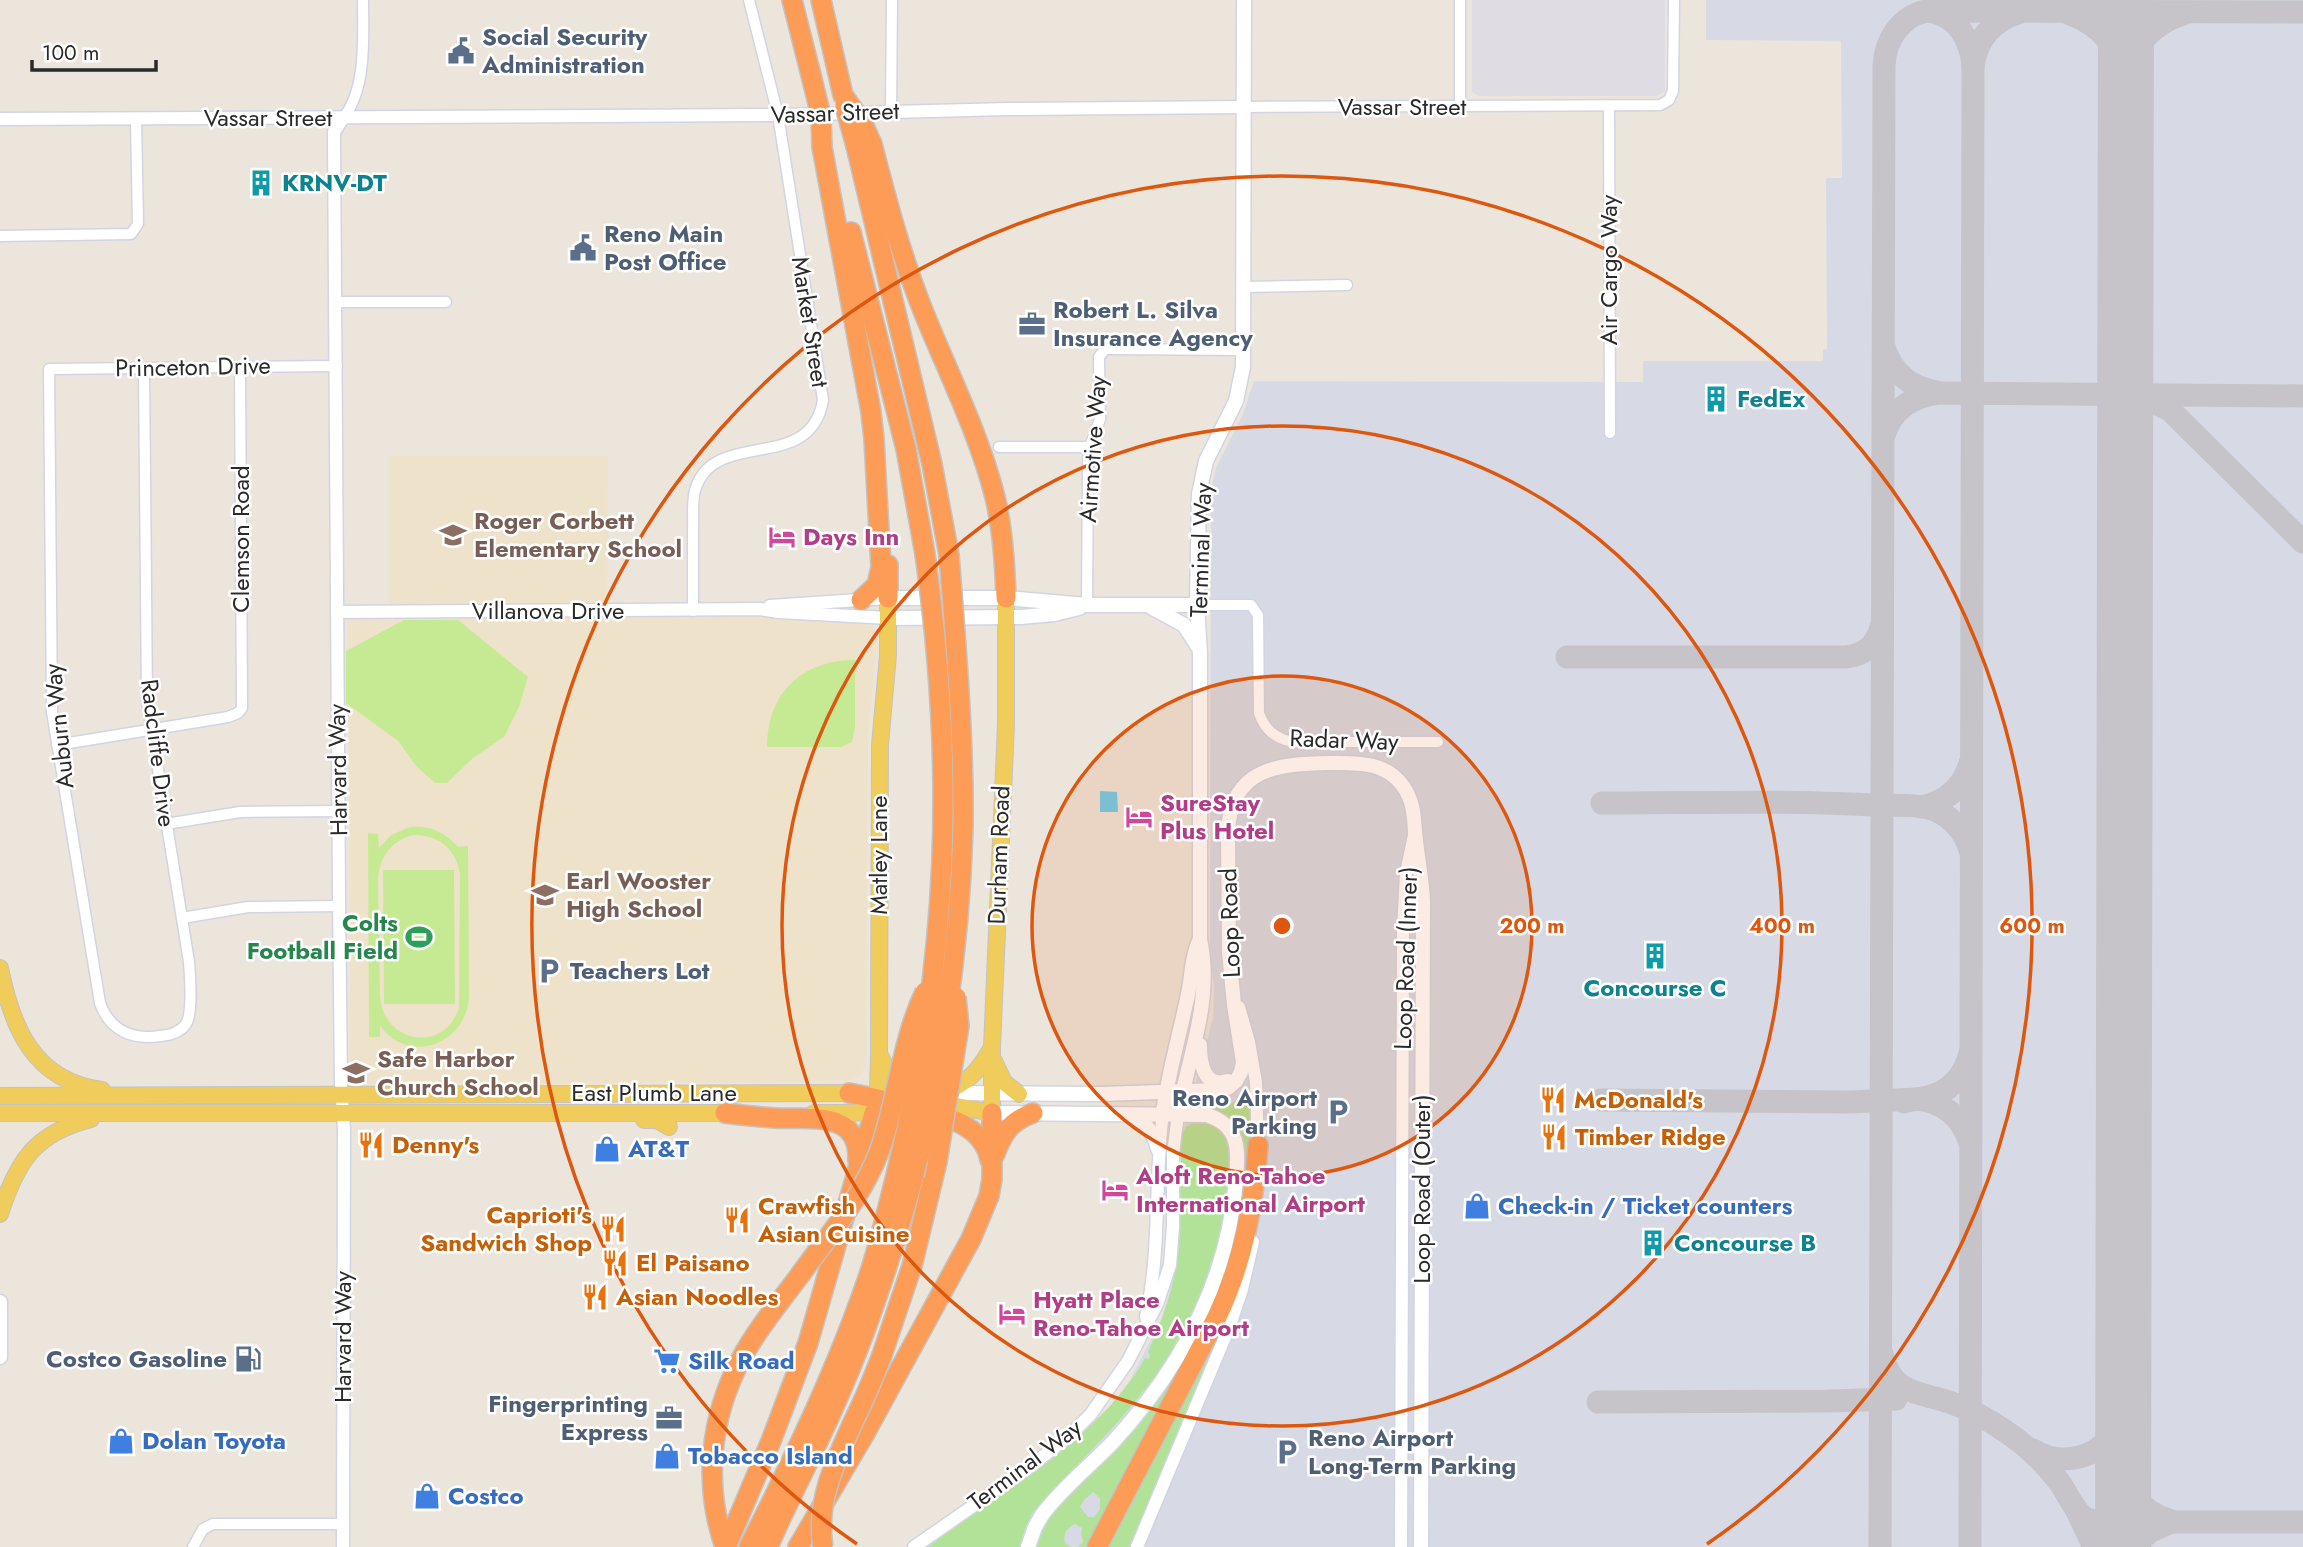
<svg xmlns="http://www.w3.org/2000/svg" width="2303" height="1547" viewBox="0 0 2303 1547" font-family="Jost,sans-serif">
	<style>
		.industrial { fill: #dfdce4 }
		.education { fill: #eee2cb }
		.airport { fill: #d7dae5 }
		.green { fill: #b2e298; fill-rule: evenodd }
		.pitch { fill: #c6ea94; fill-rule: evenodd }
		.water { fill: #6fcdee }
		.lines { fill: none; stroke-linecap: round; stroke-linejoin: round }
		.taxiway { stroke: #c6c4c8; stroke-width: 23 }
		.runway { stroke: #c6c4c8; stroke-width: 56 }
		.minor-casing { stroke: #d1d5e3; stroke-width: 13 }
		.tertiary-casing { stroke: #d1d5e3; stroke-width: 15 }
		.secondary-casing { stroke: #d1d5e3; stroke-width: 17 }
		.primary-casing { stroke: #c3c3c3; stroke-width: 18 }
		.motorway-casing { stroke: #c3c3c3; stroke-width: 22 }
		.minor { stroke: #fff; stroke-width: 10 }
		.tertiary { stroke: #fff; stroke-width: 12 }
		.secondary { stroke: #fff; stroke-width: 14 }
		.primary { stroke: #f0cc5d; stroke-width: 16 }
		.motorway { stroke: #fd9c56; stroke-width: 19 }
		.motorway-bridge-casing { stroke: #c3c3c3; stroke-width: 22; stroke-linecap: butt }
		.motorway-bridge { stroke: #fd9c56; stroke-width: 19 }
		.ring { fill: none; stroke: #de570e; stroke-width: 3.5 }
		.labels { text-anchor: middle; stroke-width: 5; stroke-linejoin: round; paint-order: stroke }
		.service-label { font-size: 24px; font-weight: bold; fill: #4e5e75; stroke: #fff; text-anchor: start }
		.street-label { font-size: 24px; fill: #2a2a2a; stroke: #fff }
		.culture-label { font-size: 24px; font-weight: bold; fill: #0d838f; stroke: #fff; text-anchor: start }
		.education-label { font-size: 24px; font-weight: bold; fill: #785e54; stroke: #fff; text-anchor: start }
		.hotel-label { font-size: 24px; font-weight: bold; fill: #b23c85; stroke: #fff; text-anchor: start }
		.leisure-label { font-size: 24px; font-weight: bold; fill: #27864d; stroke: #fff; text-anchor: end }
		.food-label { font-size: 24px; font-weight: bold; fill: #c56008; stroke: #fff; text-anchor: start }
		.shop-label { font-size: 24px; font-weight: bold; fill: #366cbe; stroke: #fff; text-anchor: start }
		.centre { fill: #de570e; stroke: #fff; stroke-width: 3.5 }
		.ring-label { font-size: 21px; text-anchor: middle; font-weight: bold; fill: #de570e; stroke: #fff; stroke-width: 5; stroke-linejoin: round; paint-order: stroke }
	</style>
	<rect width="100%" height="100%" fill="#ece5dc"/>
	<path class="industrial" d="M1472,0H1665V91L1657,96H1479L1472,92Z"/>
	<g class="education">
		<path d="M389,456H608L607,610H389Z"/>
		<path d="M771,616L864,623L873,627L878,636L868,736L866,1065L860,1076L852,1080L799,1082L360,1084V1078H350L349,718H346L348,621L353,619Z"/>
	</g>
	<path class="airport" d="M1706,0H2303V1547H924L1014,1487L1084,1432L1110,1406L1130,1380L1161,1320L1170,1290L1178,1240L1182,1134L1213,1018L1214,984L1210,962L1211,490L1216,468L1243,414L1254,381L1643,382V361H1823V350L1827,349L1826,178H1842L1841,41L1706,40Z"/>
	<g class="green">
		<path d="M1250,1086L1251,1163L1248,1201L1225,1284L1159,1412L1086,1547H1078L1083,1542L1081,1534L1082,1528L1075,1524C1066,1529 1063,1533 1065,1543L1071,1547H1034L1046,1519L1113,1449L1200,1327L1241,1163L1213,1111V1107C1230,1106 1240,1102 1250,1086ZM1093,1492L1100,1498V1509L1094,1517H1088L1080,1507L1084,1500Z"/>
		<path d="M1194,1122C1199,1122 1206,1120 1210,1122C1233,1129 1231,1159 1229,1178C1224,1213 1220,1249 1207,1283C1179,1354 1131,1411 1077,1465C1062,1480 1049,1497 1033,1512L1026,1526L1020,1547H928C958,1525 989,1503 1020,1481C1069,1445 1115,1412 1145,1358L1149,1359L1150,1355L1148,1352C1162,1321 1174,1288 1178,1254C1182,1214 1178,1174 1182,1134L1186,1127Z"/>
		<path d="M1219,1318L1224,1329L1132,1547H1100Z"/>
	</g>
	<g class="pitch">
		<path d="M404,620H458L528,677L519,707L504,737L473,758L447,783H435L417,767L398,741L346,703V651Z"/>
		<path d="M855,660V728L852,742L841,747H767C767,693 802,660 855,660Z"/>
		<path d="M410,827C430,825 445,832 458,847L468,846L469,997C466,1044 410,1066 380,1026V1037H369L368,833L378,834L379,848L391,835ZM414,835C439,835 456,849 460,874L459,1007C446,1054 383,1044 380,996L378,877C381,855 392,840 414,835Z"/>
		<path d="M383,870H454L455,1004H384Z"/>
	</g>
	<path class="water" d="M1100,791L1117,792L1118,812H1100Z"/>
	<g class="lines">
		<g class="taxiway">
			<path d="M1933,12C1958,17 1971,41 1973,66L1970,1547"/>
			<path d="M2070,14C2103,26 2120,49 2126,83"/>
			<path d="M1973,66C1977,39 1992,21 2018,13"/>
			<path d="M2126,80C2132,47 2151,24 2183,14"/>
			<path d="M1884,347C1892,373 1911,388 1937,392"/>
			<path d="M2146,399L2170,410L2303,542"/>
			<path d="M1884,435C1892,409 1913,396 1939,393L2303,396"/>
			<path d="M1567,657H1846C1865,655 1876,645 1881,627"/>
			<path d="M1602,803C1692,803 1783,800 1873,805C1894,806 1918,803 1937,811C1954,819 1965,833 1970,850"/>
			<path d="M1921,807C1946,802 1963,788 1970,763"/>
			<path d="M1918,1099C1943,1102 1962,1117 1969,1141"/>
			<path d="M1601,1100L1851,1102L1918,1099"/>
			<path d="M1904,1102C1912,1099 1920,1099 1927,1097C1949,1093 1965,1075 1970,1053"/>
			<path d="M1882,1354C1893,1397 1920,1391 1952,1403C1971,1410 1989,1420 2005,1431C2026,1445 2045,1463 2060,1483C2067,1493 2072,1506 2081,1515C2087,1520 2093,1521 2101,1522H2303"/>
			<path d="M1598,1402L1829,1401L1896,1399"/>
			<path d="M2033,1450C2062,1468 2101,1458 2116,1427C2121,1417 2122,1405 2124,1394"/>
			<path d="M2123,1462C2128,1490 2139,1512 2169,1520"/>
			<path d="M2076,1509L2094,1547"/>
			<path d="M1880,1547L1884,66C1885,40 1900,17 1926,11L2303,12"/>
			<path d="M2134,1547L2149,1532L2169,1523"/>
		</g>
		<path class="runway" d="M2123,1547L2126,0"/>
		<g class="minor-casing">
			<g id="minor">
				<path d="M1243,107L1660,105L1669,100L1673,91L1674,0"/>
				<path d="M1460,107V0"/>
				<path d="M1609,107L1610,433"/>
				<path d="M891,111L892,0"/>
				<path d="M344,117C367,87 363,36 363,0"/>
				<path d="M0,236L131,234L138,224L136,119"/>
				<path d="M1244,287L1347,285"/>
				<path d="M337,302H446"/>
				<path d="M144,368L147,701L189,962C190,976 193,1009 187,1022C182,1032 171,1035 160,1036C132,1040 110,1031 100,1003L52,712L49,369C145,368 241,367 337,366"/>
				<path d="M999,447H1090"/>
				<path d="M1087,605L1088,464L1090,447L1100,419L1099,361V357L1105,349H1110L1243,350"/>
				<path d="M1197,605H1251L1258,615L1259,713C1265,730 1275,738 1292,742H1438"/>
				<path d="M693,611C693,584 693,557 693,530C694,516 691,500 696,487C717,428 811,474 823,400L778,115L749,0"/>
				<path d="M57,745L228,717L238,713L242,708L240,367"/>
				<path d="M166,824L240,812L338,811"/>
				<path d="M182,918L248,907L339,906"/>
				<path d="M193,1547L203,1529L213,1524H343"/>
			</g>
		</g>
		<g class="tertiary-casing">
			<g id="tertiary">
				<path d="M0,119L778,115L1007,109L1243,107"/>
				<path d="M770,606L888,598"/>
				<path d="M337,612L760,609L779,612L889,618"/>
				<path d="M1239,1007L1249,1042L1256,1082L1258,1151"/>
				<path d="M1146,1317C1161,1250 1154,1181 1163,1113"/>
				<path d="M343,1547L344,1130L341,1084L339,897L334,139V132L344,117"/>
				<path d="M914,1547L1032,1465L1069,1436L1091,1414L1128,1361L1157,1304L1170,1265L1173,1227V1154L1178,1114"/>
				<path d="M1137,1547L1230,1325L1242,1289L1253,1242"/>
				<path d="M1401,1547L1403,930L1406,873L1414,835"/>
			</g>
		</g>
		<g class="secondary-casing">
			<g id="secondary">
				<path d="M888,598H1006L1087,605H1197"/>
				<path d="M1151,607L1184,625L1198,647"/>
				<path d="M889,618L1021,617L1054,614L1079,608"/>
				<path d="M1200,1045C1200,1063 1204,1089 1228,1081"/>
				<path d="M941,1093L1101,1094L1218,1090L1228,1088L1236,1081L1241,1072L1243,1062L1234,1005L1229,952L1228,830C1232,767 1279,764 1330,763C1357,763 1385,761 1403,786C1413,800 1414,815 1415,831C1417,855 1422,877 1423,900L1421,1547"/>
				<path d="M985,1113L1207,1115C1241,1126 1238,1151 1236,1180C1228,1281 1180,1369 1113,1442C1090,1466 1062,1488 1042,1515L1035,1527L1028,1547"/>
				<path d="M1163,1113C1168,1073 1180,1034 1188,994C1192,976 1191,958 1199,941"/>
				<path d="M1178,1114C1189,1055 1213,1000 1200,939V654L1197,605L1199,494L1206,461L1236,401L1243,367L1244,0"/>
				<path d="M1129,1115C1145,1121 1154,1132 1158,1149"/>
				<path d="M0,1302V1357"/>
			</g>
		</g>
		<g class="primary-casing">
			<g id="primary">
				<path d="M0,968C12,1028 34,1081 102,1090"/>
				<path d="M879,1054L889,1073L903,1089"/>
				<path d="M994,1061L1004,1082L1019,1094"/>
				<path d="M941,1094C968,1082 978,1073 992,1047"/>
				<path d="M0,1096L859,1093"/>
				<path d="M937,1102L992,1113V1047L1006,724V598"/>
				<path d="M875,1110L878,1092L879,1054L880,745L888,655V598"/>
				<path d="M0,1113H736"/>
				<path d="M814,1113H854L886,1108"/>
				<path d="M644,1120H657L669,1127"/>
				<path d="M0,1214C17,1161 35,1133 91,1119"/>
			</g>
		</g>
		<g class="motorway-casing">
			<g id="motorway">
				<path d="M792,0L812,79"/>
				<path d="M821,0L843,95"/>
				<path d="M821,116L822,147L871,412L874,439L881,567L877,585L861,600"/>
				<path d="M872,144C886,198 900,251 920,303C945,367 978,430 995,497C1003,530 1005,564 1006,598"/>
				<path d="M856,146L932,464L949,555"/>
				<path d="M851,232L906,449L925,554"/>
				<path d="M888,565V598"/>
				<path d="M849,1093C871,1097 892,1102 913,1108C944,1116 983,1124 990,1160"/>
				<path d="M725,1113C741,1115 758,1117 774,1118C809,1120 860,1109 858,1161"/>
				<path d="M995,1154C1003,1132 1011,1121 1033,1113"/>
				<path d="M882,1355L912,1266L937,1162"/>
				<path d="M725,1547C703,1484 710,1418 741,1359C757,1329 780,1302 800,1275"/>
				<path d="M726,1547L771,1441L808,1343L874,1113"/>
				<path d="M749,1547C795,1456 839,1365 871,1269C881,1237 889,1204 897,1171"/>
				<path d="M768,1547C789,1498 815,1451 836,1402C869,1328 893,1252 914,1175"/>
				<path d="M798,1547L864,1435L971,1239L989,1196L992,1179V1113"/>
				<path d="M1097,1547L1217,1317C1243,1263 1254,1205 1258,1145"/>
			</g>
		</g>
		<use href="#minor" class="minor"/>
		<use href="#tertiary" class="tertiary"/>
		<use href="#secondary" class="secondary"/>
		<use href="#primary" class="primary"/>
		<use href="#motorway" class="motorway"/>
		<g class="motorway-bridge-casing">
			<g id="motorway-bridge">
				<path d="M812,79L821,116"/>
				<path d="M843,95L862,122L872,144"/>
				<path d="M845,106L856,146"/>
				<path d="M937,1162L959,1026L956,997"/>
				<path d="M897,1171C949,960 955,768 925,554"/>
				<path d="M914,1175C943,1061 960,944 963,827C964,736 956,646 949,555"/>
				<path d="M800,1275C828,1236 862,1197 879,1152C898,1100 901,1042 925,992"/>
				<path d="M823,1547C815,1500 837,1458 856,1416C866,1396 874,1376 882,1355"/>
			</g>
		</g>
		<use href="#motorway-bridge" class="motorway-bridge"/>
	</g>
	<circle cx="1282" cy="926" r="250" fill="#de570e" fill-opacity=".12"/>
	<g class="ring">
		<circle cx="1282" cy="926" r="250"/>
		<circle cx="1282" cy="926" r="500"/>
		<path d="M857 1544A750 750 0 1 1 1707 1544"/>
	</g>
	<defs>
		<g id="civic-bare" transform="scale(2.1)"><path d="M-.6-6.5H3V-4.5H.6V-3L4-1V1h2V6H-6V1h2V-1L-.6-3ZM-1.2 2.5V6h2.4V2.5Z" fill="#5c6f8a" stroke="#fff" stroke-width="2.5" paint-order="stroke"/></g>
		<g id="building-bare" transform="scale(2.1)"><path d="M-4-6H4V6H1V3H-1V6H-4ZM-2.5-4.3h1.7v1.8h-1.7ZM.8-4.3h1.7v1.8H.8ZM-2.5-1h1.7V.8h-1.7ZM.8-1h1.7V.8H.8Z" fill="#0f9aa8" stroke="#fff" stroke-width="2.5" paint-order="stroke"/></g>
		<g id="office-bare" transform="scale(2.1)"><path d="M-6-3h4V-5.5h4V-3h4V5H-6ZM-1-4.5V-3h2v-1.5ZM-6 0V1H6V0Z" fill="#5c6f8a" stroke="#fff" stroke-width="2.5" paint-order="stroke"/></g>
		<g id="school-bare" transform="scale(2.1)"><path d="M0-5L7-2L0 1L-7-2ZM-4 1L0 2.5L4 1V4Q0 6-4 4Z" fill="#8d6e63" stroke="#fff" stroke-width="2.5" paint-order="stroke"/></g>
		<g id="hotel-bare" transform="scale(2.1)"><path d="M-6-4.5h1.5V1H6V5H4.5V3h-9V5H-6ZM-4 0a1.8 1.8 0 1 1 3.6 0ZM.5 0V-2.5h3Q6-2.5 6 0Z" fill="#d1479c" stroke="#fff" stroke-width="2.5" paint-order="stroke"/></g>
		<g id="stadium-bare" transform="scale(2.1)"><path d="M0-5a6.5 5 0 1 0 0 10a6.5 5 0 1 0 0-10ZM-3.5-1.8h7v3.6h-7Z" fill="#2e9e5b" stroke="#fff" stroke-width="2.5" paint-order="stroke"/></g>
		<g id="parking-bare" transform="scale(2.1)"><path d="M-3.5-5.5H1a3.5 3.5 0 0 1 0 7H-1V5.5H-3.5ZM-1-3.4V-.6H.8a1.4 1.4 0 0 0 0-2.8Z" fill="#5c6f8a" stroke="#fff" stroke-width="2.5" paint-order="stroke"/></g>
		<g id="restaurant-bare" transform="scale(2.1)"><path d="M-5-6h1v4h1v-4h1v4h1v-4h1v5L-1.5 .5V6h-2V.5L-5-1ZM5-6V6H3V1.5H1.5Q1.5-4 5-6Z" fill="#e8710a" stroke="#fff" stroke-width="2.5" paint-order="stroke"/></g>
		<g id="shop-bare" transform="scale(2.1)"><path d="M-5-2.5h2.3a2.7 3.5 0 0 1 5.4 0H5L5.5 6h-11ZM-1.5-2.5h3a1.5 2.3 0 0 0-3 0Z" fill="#3f7fe0" stroke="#fff" stroke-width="2.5" paint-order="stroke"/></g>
		<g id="fuel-bare" transform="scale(2.1)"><path d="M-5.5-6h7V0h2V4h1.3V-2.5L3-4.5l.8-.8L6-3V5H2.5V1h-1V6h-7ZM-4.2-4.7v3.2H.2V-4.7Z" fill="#5c6f8a" stroke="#fff" stroke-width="2.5" paint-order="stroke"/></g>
		<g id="supermarket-bare" transform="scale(2.1)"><path d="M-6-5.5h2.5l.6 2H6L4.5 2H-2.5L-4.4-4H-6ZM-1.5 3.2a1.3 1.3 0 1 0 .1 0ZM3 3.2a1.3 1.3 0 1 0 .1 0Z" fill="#3f7fe0" stroke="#fff" stroke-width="2.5" paint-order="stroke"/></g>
	</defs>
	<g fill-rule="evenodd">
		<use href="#civic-bare" x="461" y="51"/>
		<use href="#building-bare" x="261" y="183"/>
		<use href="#civic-bare" x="583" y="248"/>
		<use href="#office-bare" x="1032" y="324"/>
		<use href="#building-bare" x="1716" y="399"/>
		<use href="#school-bare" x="453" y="535"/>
		<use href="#hotel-bare" x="782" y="537"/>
		<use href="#hotel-bare" x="1139" y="817"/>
		<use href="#school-bare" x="545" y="895"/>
		<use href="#stadium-bare" x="419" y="937"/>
		<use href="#building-bare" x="1655" y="956"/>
		<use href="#parking-bare" x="549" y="971"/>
		<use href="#school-bare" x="356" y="1073"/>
		<use href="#restaurant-bare" x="1553" y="1100"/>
		<use href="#parking-bare" x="1338" y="1112"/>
		<use href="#restaurant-bare" x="1554" y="1137"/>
		<use href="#restaurant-bare" x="371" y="1145"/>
		<use href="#shop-bare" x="607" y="1149"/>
		<use href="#hotel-bare" x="1115" y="1190"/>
		<use href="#shop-bare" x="1477" y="1206"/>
		<use href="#restaurant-bare" x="737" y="1220"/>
		<use href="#restaurant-bare" x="613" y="1229"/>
		<use href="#building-bare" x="1653" y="1243"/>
		<use href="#restaurant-bare" x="615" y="1263"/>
		<use href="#restaurant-bare" x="595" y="1297"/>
		<use href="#hotel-bare" x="1012" y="1314"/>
		<use href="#fuel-bare" x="248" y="1359"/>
		<use href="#supermarket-bare" x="667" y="1361"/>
		<use href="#office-bare" x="669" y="1418"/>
		<use href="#shop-bare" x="121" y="1441"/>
		<use href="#parking-bare" x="1287" y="1452"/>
		<use href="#shop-bare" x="667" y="1456"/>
		<use href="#shop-bare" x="427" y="1496"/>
	</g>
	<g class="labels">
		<g class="service-label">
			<text x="482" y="45">Social Security<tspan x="482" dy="28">Administration</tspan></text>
			<text x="604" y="242">Reno Main<tspan x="604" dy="28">Post Office</tspan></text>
			<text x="1053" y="318">Robert L. Silva<tspan x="1053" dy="28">Insurance Agency</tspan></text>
			<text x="570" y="979">Teachers Lot</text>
			<text x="1317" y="1106" text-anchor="end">Reno Airport<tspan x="1317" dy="28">Parking</tspan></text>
			<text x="227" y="1367" text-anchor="end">Costco Gasoline</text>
			<text x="648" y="1412" text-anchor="end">Fingerprinting<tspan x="648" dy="28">Express</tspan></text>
			<text x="1308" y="1446">Reno Airport<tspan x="1308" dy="28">Long-Term Parking</tspan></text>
		</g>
		<g class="street-label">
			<text x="1402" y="115">Vassar Street</text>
			<text transform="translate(835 113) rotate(-2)" y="8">Vassar Street</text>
			<text x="268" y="126">Vassar Street</text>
			<text transform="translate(1609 270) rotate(-90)" y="8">Air Cargo Way</text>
			<text transform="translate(810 322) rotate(81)" y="8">Market Street</text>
			<text transform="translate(193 367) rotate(-1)" y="8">Princeton Drive</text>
			<text transform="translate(1093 449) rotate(-86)" y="8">Airmotive Way</text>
			<text transform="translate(241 539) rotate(-90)" y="8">Clemson Road</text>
			<text transform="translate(1201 550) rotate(-88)" y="8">Terminal Way</text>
			<text x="548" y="619">Villanova Drive</text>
			<text transform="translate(59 726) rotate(-96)" y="8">Auburn Way</text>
			<text transform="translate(1344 740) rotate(2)" y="8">Radar Way</text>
			<text transform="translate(158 753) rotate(83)" y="8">Radcliffe Drive</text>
			<text transform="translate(338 770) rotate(-91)" y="8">Harvard Way</text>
			<text transform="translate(879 855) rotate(-90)" y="8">Matley Lane</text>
			<text transform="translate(999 855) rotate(-88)" y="8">Durham Road</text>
			<text transform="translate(1230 923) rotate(-92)" y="8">Loop Road</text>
			<text transform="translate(1406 958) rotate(-88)" y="8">Loop Road (Inner)</text>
			<text x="654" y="1101">East Plumb Lane</text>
			<text transform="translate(1422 1189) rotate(-90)" y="8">Loop Road (Outer)</text>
			<text transform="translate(343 1337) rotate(-90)" y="8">Harvard Way</text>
			<text transform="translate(1025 1465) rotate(-37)" y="8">Terminal Way</text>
		</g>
		<g class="culture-label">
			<text x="282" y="191">KRNV-DT</text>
			<text x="1737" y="407">FedEx</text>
			<text x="1655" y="996" text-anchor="middle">Concourse C</text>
			<text x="1674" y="1251">Concourse B</text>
		</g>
		<g class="education-label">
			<text x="474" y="529">Roger Corbett<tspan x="474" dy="28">Elementary School</tspan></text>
			<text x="566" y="889">Earl Wooster<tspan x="566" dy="28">High School</tspan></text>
			<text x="377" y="1067">Safe Harbor<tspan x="377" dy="28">Church School</tspan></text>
		</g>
		<g class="hotel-label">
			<text x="803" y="545">Days Inn</text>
			<text x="1160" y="811">SureStay<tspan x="1160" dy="28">Plus Hotel</tspan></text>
			<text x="1136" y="1184">Aloft Reno-Tahoe<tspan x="1136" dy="28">International Airport</tspan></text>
			<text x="1033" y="1308">Hyatt Place<tspan x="1033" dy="28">Reno-Tahoe Airport</tspan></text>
		</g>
		<g class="leisure-label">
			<text x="398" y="931">Colts<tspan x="398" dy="28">Football Field</tspan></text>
		</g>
		<g class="food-label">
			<text x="1574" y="1108">McDonald's</text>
			<text x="1575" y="1145">Timber Ridge</text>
			<text x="392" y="1153">Denny's</text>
			<text x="758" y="1214">Crawfish<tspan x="758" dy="28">Asian Cuisine</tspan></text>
			<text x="592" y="1223" text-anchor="end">Caprioti's<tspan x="592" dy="28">Sandwich Shop</tspan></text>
			<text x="636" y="1271">El Paisano</text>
			<text x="616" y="1305">Asian Noodles</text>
		</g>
		<g class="shop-label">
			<text x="628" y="1157">AT&amp;T</text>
			<text x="1498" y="1214">Check-in / Ticket counters</text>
			<text x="688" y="1369">Silk Road</text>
			<text x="142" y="1449">Dolan Toyota</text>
			<text x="688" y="1464">Tobacco Island</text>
			<text x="448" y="1504">Costco</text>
		</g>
	</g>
	<circle cx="1282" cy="926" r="10" class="centre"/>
	<g class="ring-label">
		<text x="1532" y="933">200 m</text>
		<text x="1782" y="933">400 m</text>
		<text x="2032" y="933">600 m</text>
	</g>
	<path d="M32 60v10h124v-10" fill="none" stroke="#2a2a2a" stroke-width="3.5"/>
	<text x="42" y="60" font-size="21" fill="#2a2a2a" stroke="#ffffff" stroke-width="5" paint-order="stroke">100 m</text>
</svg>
